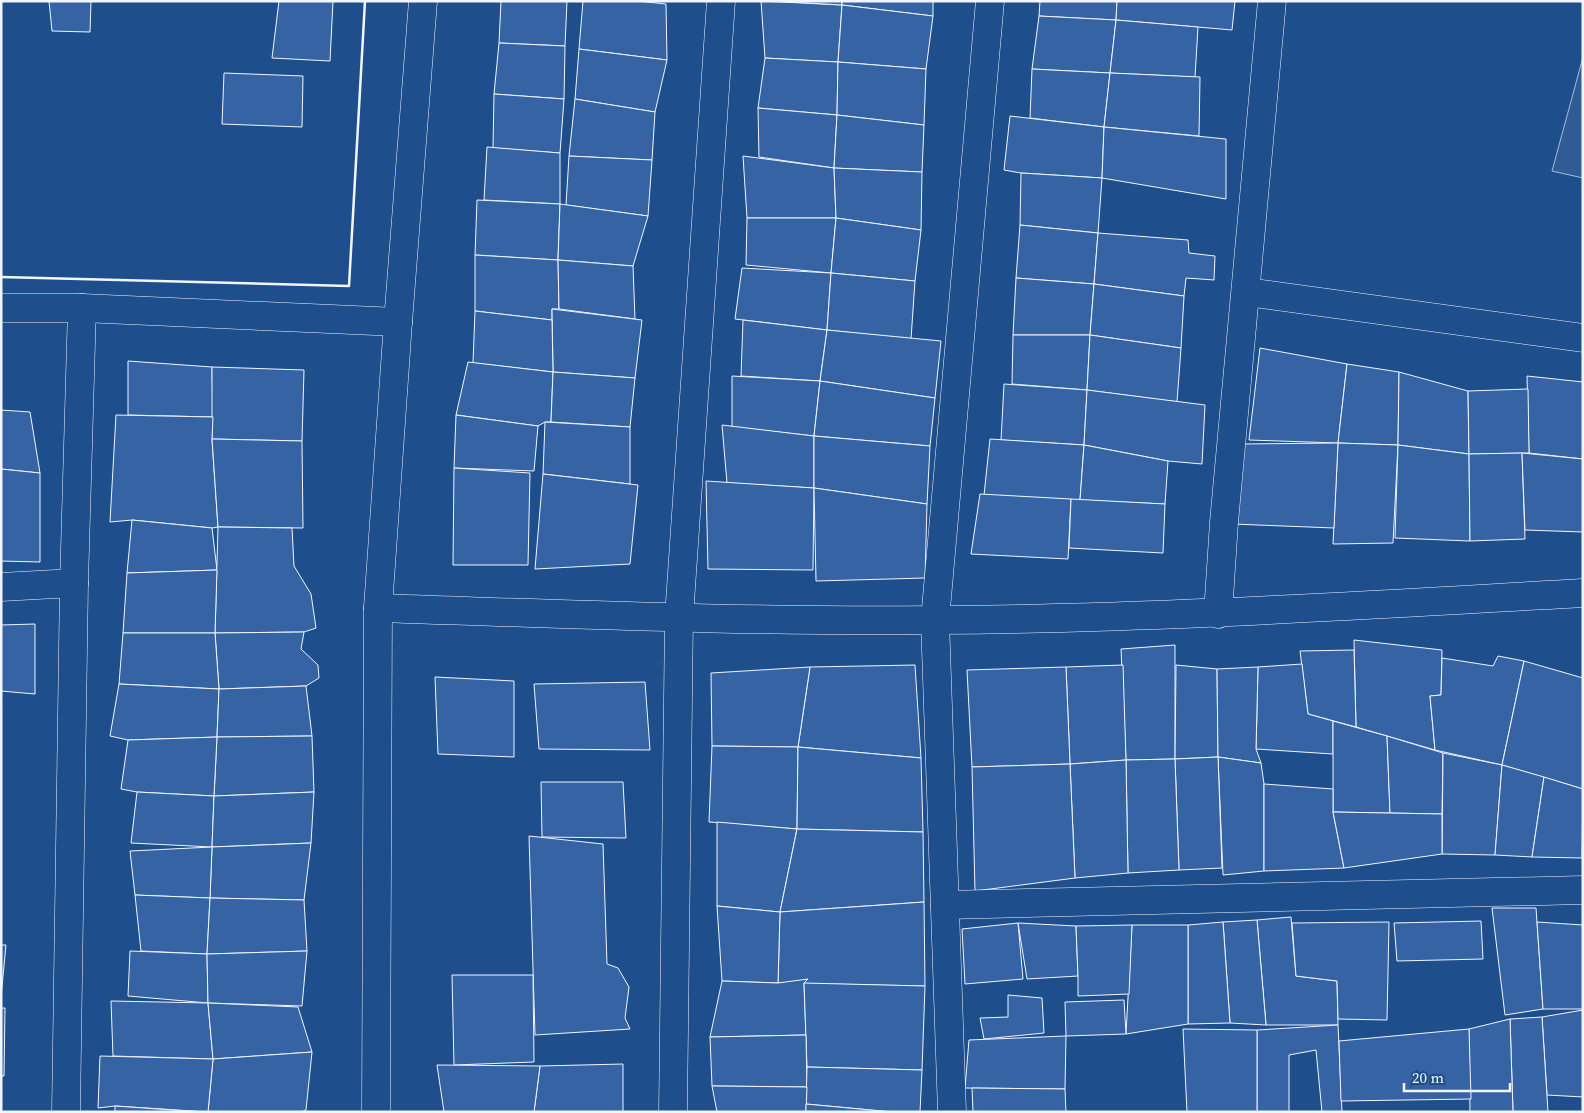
<svg xmlns="http://www.w3.org/2000/svg" width="1584" height="1113" viewBox="0 0 1584 1113" font-family="'Source Serif 4',serif">
	<style>
		.built { fill: #305b95; stroke: #a8bbd7 }
		.building { fill: #3563a3; stroke: #f2f6ff }
		.lines { fill: none; stroke-linecap: round; stroke-linejoin: round }
		.minor-casing { stroke: #f2f6ff; stroke-width: 29 }
		.tertiary-casing { stroke: #f2f6ff; stroke-width: 29 }
		.minor { stroke: #1f4e8c; stroke-width: 28 }
		.tertiary { stroke: #1f4e8c; stroke-width: 28 }
		.wall { stroke: #f2f6ff; stroke-width: 2.5 }
	</style>
	<rect width="100%" height="100%" fill="#1f4e8c"/>
	<path class="built" d="M1583,57V178L1552,171Z"/>
	<g class="building">
		<path d="M49,1H91L90,32L52,31Z"/>
		<path d="M279,1H333L330,61L272,58Z"/>
		<path d="M501,1H567L565,46L499,43Z"/>
		<path d="M583,1H637L666,4L667,60L579,49Z"/>
		<path d="M761,1L842,5L838,62L765,58Z"/>
		<path d="M775,1H842V5Z"/>
		<path d="M842,1H933V16L842,5Z"/>
		<path d="M1040,1H1117L1116,20L1039,16Z"/>
		<path d="M1117,1H1235L1232,30L1116,20Z"/>
		<path d="M842,5L933,16L926,69L838,62Z"/>
		<path d="M1039,16L1116,20L1110,73L1032,69Z"/>
		<path d="M1116,20L1198,27L1195,77L1110,73Z"/>
		<path d="M499,43L565,46L564,99L494,94Z"/>
		<path d="M579,49L667,60L655,112L575,99Z"/>
		<path d="M765,58L838,62L837,115L758,108Z"/>
		<path d="M838,62L926,69L924,125L837,115Z"/>
		<path d="M1032,69L1110,73L1104,127L1030,118Z"/>
		<path d="M224,73L303,76L302,127L222,124Z"/>
		<path d="M1110,73L1200,77L1199,136L1104,127Z"/>
		<path d="M494,94L564,99L560,153L493,148Z"/>
		<path d="M575,99L655,112L652,160L569,156Z"/>
		<path d="M758,108L837,115L834,168L759,157Z"/>
		<path d="M837,115L924,125L922,172L834,168Z"/>
		<path d="M1010,116L1104,127L1102,178L1021,173L1004,170Z"/>
		<path d="M1104,127L1226,139V199L1102,178Z"/>
		<path d="M487,147L560,153V204L484,200Z"/>
		<path d="M569,156L652,160L648,216L566,205Z"/>
		<path d="M743,156L834,168L836,218H747Z"/>
		<path d="M834,168L922,172L921,230L836,218Z"/>
		<path d="M1021,173L1102,178L1098,233L1020,225Z"/>
		<path d="M477,200L560,204L558,260L475,255Z"/>
		<path d="M560,204L648,216L633,266L558,260Z"/>
		<path d="M747,218H836L831,273L746,265Z"/>
		<path d="M836,218L921,230L915,281L831,273Z"/>
		<path d="M1020,225L1098,233L1094,284L1016,278Z"/>
		<path d="M1098,233L1188,240L1189,253L1215,256L1214,280L1186,278L1184,296L1094,284Z"/>
		<path d="M475,255L558,260L559,309H552V320L475,311Z"/>
		<path d="M558,260L633,266L635,319L559,309Z"/>
		<path d="M742,268L831,273L827,330L735,319Z"/>
		<path d="M831,273L915,281L911,339L827,330Z"/>
		<path d="M1016,278L1094,284L1090,335H1013Z"/>
		<path d="M1094,284L1184,296L1181,348L1090,335Z"/>
		<path d="M552,309L642,320L635,378L553,372Z"/>
		<path d="M475,311L552,320L553,372L473,363Z"/>
		<path d="M743,320L827,330L820,381L741,376Z"/>
		<path d="M827,330L941,341L935,398L820,381Z"/>
		<path d="M1013,335H1090L1087,390L1012,384Z"/>
		<path d="M1090,335L1181,348L1177,402L1087,390Z"/>
		<path d="M1260,348L1347,364L1338,443L1249,440Z"/>
		<path d="M128,361L212,367L213,417L128,415Z"/>
		<path d="M468,362L553,372L551,422H545L538,426L456,415Z"/>
		<path d="M1347,364L1399,372L1398,445L1338,443Z"/>
		<path d="M212,367L304,370L302,441L212,439Z"/>
		<path d="M553,372L635,378L630,427L551,422Z"/>
		<path d="M1399,372L1468,391L1469,454L1398,445Z"/>
		<path d="M732,376L820,381L814,436L732,427Z"/>
		<path d="M1527,376L1583,382V459L1529,453Z"/>
		<path d="M820,381L935,398L930,446L814,436Z"/>
		<path d="M1004,384L1087,390L1084,445L1001,440Z"/>
		<path d="M1528,389L1529,453L1469,454L1468,391Z"/>
		<path d="M1087,390L1205,405L1202,464L1168,461L1084,445Z"/>
		<path d="M1,410L30,412L40,473L1,469Z"/>
		<path d="M116,415L213,417L212,439L218,527L212,528L132,520L110,522Z"/>
		<path d="M456,415L538,426L534,471L454,468Z"/>
		<path d="M545,422L630,427V484L543,474Z"/>
		<path d="M722,425L814,436V488L727,483Z"/>
		<path d="M814,436L930,446L927,504L814,488Z"/>
		<path d="M212,439L302,441L303,528L218,527Z"/>
		<path d="M990,439L1084,445L1080,500L984,495Z"/>
		<path d="M1338,443L1398,445L1393,543L1333,544Z"/>
		<path d="M1338,443L1334,528L1232,524L1242,444Z"/>
		<path d="M1084,445L1168,461L1165,504L1080,500Z"/>
		<path d="M1398,445L1469,454L1470,541L1395,538Z"/>
		<path d="M1522,453L1525,539L1470,541L1469,454Z"/>
		<path d="M1522,453L1583,459V532L1525,530Z"/>
		<path d="M454,468L530,473L528,565H453Z"/>
		<path d="M1,469L40,473V562L1,561Z"/>
		<path d="M543,474L638,485L630,564L535,569Z"/>
		<path d="M706,481L814,488L813,570L708,569Z"/>
		<path d="M814,488L927,504L925,578L816,581Z"/>
		<path d="M980,494L1071,499L1068,559L971,554Z"/>
		<path d="M1071,499L1165,504L1163,553L1069,548Z"/>
		<path d="M132,520L212,528L217,570L127,573Z"/>
		<path d="M218,527L292,528L294,566L311,594L316,628L304,632L215,633Z"/>
		<path d="M217,570L215,633H123L127,573Z"/>
		<path d="M35,624V694L1,691V625Z"/>
		<path d="M304,632L301,649L318,665L319,678L306,686L219,689L215,633Z"/>
		<path d="M123,633H215L219,689L119,684Z"/>
		<path d="M1354,640L1442,650L1441,695L1430,696L1435,750L1356,727Z"/>
		<path d="M1175,645V759L1126,760L1121,649Z"/>
		<path d="M1354,650L1356,727L1308,714L1300,651Z"/>
		<path d="M1498,656L1524,661L1502,765L1435,750L1430,696L1441,695L1442,658L1493,666Z"/>
		<path d="M1524,661L1583,678V789L1502,765Z"/>
		<path d="M1302,664L1308,714L1333,721V754L1256,749L1258,667Z"/>
		<path d="M915,665L921,758L798,747L810,667Z"/>
		<path d="M1123,665L1126,760L1070,764L1066,667Z"/>
		<path d="M1176,665L1217,669L1218,757L1175,759Z"/>
		<path d="M810,667L798,747L712,746L711,673Z"/>
		<path d="M1066,667L1070,764L972,767L967,670Z"/>
		<path d="M1258,667L1256,749L1261,763L1218,757L1217,669Z"/>
		<path d="M435,677L514,681V757L438,754Z"/>
		<path d="M645,682L650,750L539,749L534,684Z"/>
		<path d="M119,684L219,689L217,737L128,740L110,736Z"/>
		<path d="M306,686L312,736L217,737L219,689Z"/>
		<path d="M1333,721L1387,736L1390,813L1333,812Z"/>
		<path d="M312,736L314,792L214,796L217,737Z"/>
		<path d="M1387,736L1443,753L1442,814L1390,813Z"/>
		<path d="M217,737L214,796L137,792L121,789L128,740Z"/>
		<path d="M712,746L798,747L797,829L709,822Z"/>
		<path d="M798,747L921,758L923,832L797,829Z"/>
		<path d="M1443,753L1502,765L1495,855L1442,854Z"/>
		<path d="M1218,757L1261,763L1264,784V871L1223,875Z"/>
		<path d="M1218,757L1222,868L1179,870L1175,759Z"/>
		<path d="M1175,759L1179,870L1128,873L1126,760Z"/>
		<path d="M1126,760L1128,873L1075,878L1070,764Z"/>
		<path d="M1070,764L1075,878L975,891L972,767Z"/>
		<path d="M1502,765L1544,777L1532,857L1495,855Z"/>
		<path d="M1544,777L1583,789L1582,858L1532,857Z"/>
		<path d="M541,782H623L626,838L542,837Z"/>
		<path d="M1264,784L1333,789V812L1344,868L1264,871Z"/>
		<path d="M137,792L214,796L212,847L131,843Z"/>
		<path d="M314,792L311,843L212,847L214,796Z"/>
		<path d="M1333,812L1442,814V854L1344,868Z"/>
		<path d="M717,822L797,829L780,912L717,906Z"/>
		<path d="M797,829L923,832L924,902L780,912Z"/>
		<path d="M529,836L603,844L607,964L618,968L629,987L625,1018L630,1029L535,1035Z"/>
		<path d="M311,843L304,900L210,898L212,847Z"/>
		<path d="M212,847L210,898L135,895L130,851Z"/>
		<path d="M135,895L210,898L207,954L141,951Z"/>
		<path d="M210,898L304,900L307,951L207,954Z"/>
		<path d="M924,902L925,986L778,983L780,912Z"/>
		<path d="M717,906L780,912L778,983L722,981Z"/>
		<path d="M1492,908H1536L1543,1009L1505,1015Z"/>
		<path d="M1291,917L1296,976L1337,981L1338,1025H1266L1257,920Z"/>
		<path d="M1257,920L1266,1025L1230,1023L1223,922Z"/>
		<path d="M1481,921L1483,959L1397,961L1394,923Z"/>
		<path d="M1223,922L1230,1023L1188,1024V925Z"/>
		<path d="M1389,922L1387,1020L1338,1019L1337,981L1296,976L1292,923Z"/>
		<path d="M1537,922L1583,925V1009H1543Z"/>
		<path d="M1018,923L1023,979L965,984L962,929Z"/>
		<path d="M1018,923L1076,926L1078,976L1027,979Z"/>
		<path d="M1132,925H1188V1024L1126,1034Z"/>
		<path d="M1132,925L1129,994L1078,996V976L1076,926Z"/>
		<path d="M1,945H6L1,997Z"/>
		<path d="M130,951L207,954L208,1003L128,996Z"/>
		<path d="M307,951L302,1006L208,1003L207,954Z"/>
		<path d="M452,975H533L534,1062L454,1065Z"/>
		<path d="M808,979L804,983L806,1035L710,1037L722,981L778,983Z"/>
		<path d="M804,983L925,986L922,1070L807,1067Z"/>
		<path d="M1008,995L1042,998L1044,1033L984,1039L980,1018L1008,1017Z"/>
		<path d="M1124,1000L1126,1034L1066,1036L1065,1002Z"/>
		<path d="M111,1001L208,1003L213,1059L113,1056Z"/>
		<path d="M208,1003L298,1007L312,1052L213,1059Z"/>
		<path d="M1,1008H5L4,1076H1Z"/>
		<path d="M1583,1010V1097L1547,1095L1542,1017Z"/>
		<path d="M1542,1017L1548,1112H1513L1510,1019Z"/>
		<path d="M1510,1019L1513,1112H1470L1469,1029Z"/>
		<path d="M1338,1025L1342,1112H1322L1316,1050L1289,1055V1112H1257V1030Z"/>
		<path d="M1183,1029L1257,1030V1112H1187Z"/>
		<path d="M1469,1029L1471,1099L1341,1101L1339,1041Z"/>
		<path d="M806,1035L807,1087L712,1086L710,1037Z"/>
		<path d="M1066,1036L1065,1089L965,1088L969,1040Z"/>
		<path d="M312,1052L306,1110L301,1112H208L213,1059Z"/>
		<path d="M100,1056L213,1059L208,1112L115,1106L98,1108Z"/>
		<path d="M623,1064V1112H534L540,1066Z"/>
		<path d="M437,1065L540,1066L534,1112H444Z"/>
		<path d="M807,1067L922,1070L920,1112H892L806,1104Z"/>
		<path d="M712,1086L807,1087L806,1112H717Z"/>
		<path d="M972,1088L1065,1089L1066,1112H973Z"/>
		<path d="M806,1104L892,1112H806Z"/>
		<path d="M115,1106L201,1112H115Z"/>
	</g>
	<g class="lines">
		<g class="minor-casing">
			<g id="minor">
				<path d="M1247,292L1583,338"/>
				<path d="M1,308H82L398,322"/>
				<path d="M1,587L74,583"/>
				<path d="M378,608C564,614 750,622 935,620C1151,619 1367,605 1583,593"/>
				<path d="M1218,614L1224,522L1272,1"/>
				<path d="M945,905L1583,890"/>
				<path d="M66,1112L74,583L82,308"/>
				<path d="M673,1112L679,617L721,1"/>
				<path d="M952,1112L935,620L990,1"/>
			</g>
		</g>
		<g class="tertiary-casing">
			<path id="tertiary" d="M376,1112L378,608L398,322L423,1"/>
		</g>
		<use href="#minor" class="minor"/>
		<use href="#tertiary" class="tertiary"/>
		<path class="wall" d="M1,277L349,286L365,1"/>
	</g>
	<rect width="1584" height="1113" fill="none" stroke="#f2f6ff" stroke-width="5"/>
	<path d="M1404 1083v8h106v-8" fill="none" stroke="#f2f6ff" stroke-width="2.5"/>
	<text x="1412" y="1083" font-size="15" fill="#f2f6ff" stroke="#1f4e8c" stroke-width="4" paint-order="stroke">20 m</text>
</svg>
